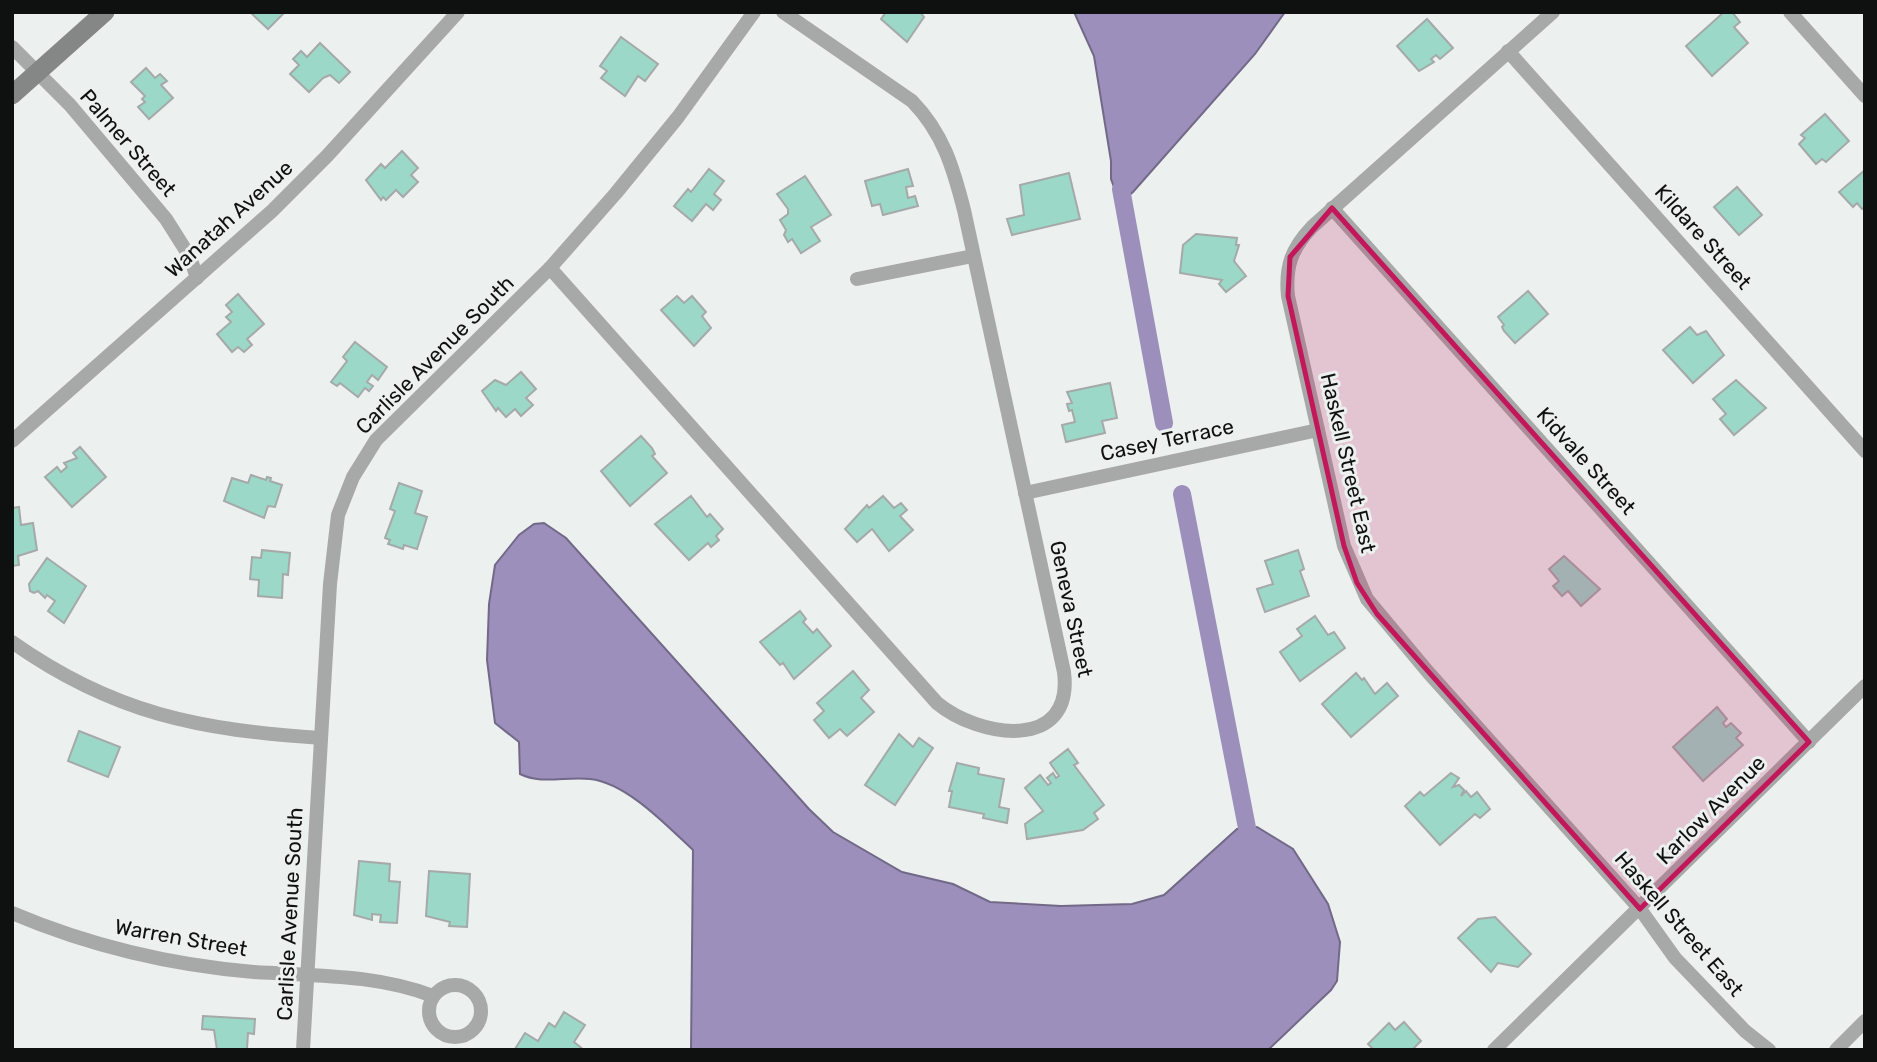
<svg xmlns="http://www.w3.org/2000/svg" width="1877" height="1062" viewBox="0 0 1877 1062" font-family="Rubik,sans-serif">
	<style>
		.water { fill: #9c8fbb; stroke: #726988; stroke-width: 2 }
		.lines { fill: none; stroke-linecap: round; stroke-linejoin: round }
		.canal { stroke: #9c8fbb; stroke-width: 18 }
		.building { fill: #9bd8c8; stroke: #a5a9a8; stroke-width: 2 }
		.street { stroke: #a7a9a8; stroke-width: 14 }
		.secondary { stroke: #858786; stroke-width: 19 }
		.marked { fill: #c2185b; fill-opacity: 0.2; stroke: #c2185b; stroke-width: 5; stroke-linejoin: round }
		.labels { text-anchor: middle; stroke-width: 6; stroke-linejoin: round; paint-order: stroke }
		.street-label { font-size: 21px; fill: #0f1010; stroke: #ecf0ef }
	</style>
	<rect width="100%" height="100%" fill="#ecf0ef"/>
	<g class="water">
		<path d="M1074,12H1285L1255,54L1133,192L1127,197L1118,198L1111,179V161L1094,56Z"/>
		<path d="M544,523L566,538L809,809L833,832L902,872L953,884L990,902L1061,906L1132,904L1164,895L1237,829L1257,827L1293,849L1328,904L1340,942L1337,981L1331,990L1268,1050H691L693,850C667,826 627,783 590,779C566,776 542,785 520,774L519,742L495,723L487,660L489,604L495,565L519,535L534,524Z"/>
	</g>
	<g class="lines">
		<g class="canal">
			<path d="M1121,189L1164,423"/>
			<path d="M1182,494L1248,833"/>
		</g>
	</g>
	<g class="building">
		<path d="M250,12H285L268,29Z"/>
		<path d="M886,12H920L924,17L907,42L881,19Z"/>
		<path d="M1724,12H1732L1740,22L1734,27L1748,43L1712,76L1686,46Z"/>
		<path d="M1427,19L1453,48L1440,59L1436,55L1431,59L1434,62L1419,71L1397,46Z"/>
		<path d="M621,37L658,64L645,81L638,76L625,96L601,78L607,71L600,66Z"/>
		<path d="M320,43L350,72L339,83L330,75L323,78L309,92L290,74L299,65L293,59L301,51L307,57Z"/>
		<path d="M146,68L155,78L160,74L167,81L161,85L173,98L149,119L138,107L145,102L142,99L145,96L131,82Z"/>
		<path d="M1825,114L1849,141L1826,162L1822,159L1816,164L1799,144L1805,138L1801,135Z"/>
		<path d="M402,151L418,168L411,175L418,182L403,197L396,190L386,200L383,197L381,200L366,180L381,164L385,168Z"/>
		<path d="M709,169L724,181L714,194L721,200L713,210L706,204L692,221L674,206L688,189L691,192Z"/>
		<path d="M908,169L913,186L906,187L908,198L915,196L918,206L883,215L880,204L872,206L865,181Z"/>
		<path d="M1865,170V207L1862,209L1857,203L1853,207L1839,192Z"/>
		<path d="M1069,173L1080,219L1012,235L1007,219L1024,215L1020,185Z"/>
		<path d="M805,176L831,215L811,227L820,241L801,253L792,239L788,242L784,235L786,230L780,220L788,214V209L777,194Z"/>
		<path d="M1737,187L1762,215L1739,235L1714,207Z"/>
		<path d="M1196,234L1237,238L1236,245H1239L1234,261L1246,276L1226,292L1219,284L1222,280L1180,273L1183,245Z"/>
		<path d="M1528,291L1548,314L1515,343L1504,331L1502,327L1504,325L1498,317Z"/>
		<path d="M238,294L264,324L247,339L252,345L244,352L238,347L232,352L217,334L231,322L226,317L232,312L226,305Z"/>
		<path d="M677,296L684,303L692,296L706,312L702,316L711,328L694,346L661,310Z"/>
		<path d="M1690,327L1697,335L1706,331L1724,355L1693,383L1663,350Z"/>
		<path d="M355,342L387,367L378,380L372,375L367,382L373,386L369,391L365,388L358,397L340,383L337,386L331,382L347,361L343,357Z"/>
		<path d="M521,372L536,389L526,398L533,405L521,416L515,409L506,417L498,408L496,411L482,391L495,380L506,385Z"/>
		<path d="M1736,380L1766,408L1734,435L1720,419L1726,414L1713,399Z"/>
		<path d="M1110,383L1117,418L1102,421L1105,433L1066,442L1062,425L1075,422L1072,410L1069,411L1067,404L1072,403L1067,392Z"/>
		<path d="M641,436L652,448L655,454L652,456L667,473L630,506L601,471Z"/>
		<path d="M80,447L106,477L72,507L45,477L57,467L61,472L67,467L64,463L77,458L73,453Z"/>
		<path d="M251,475L266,480L267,477L271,478L270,481L282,485L275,507L268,506L264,518L224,501L232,478L248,483Z"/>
		<path d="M399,483L422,491L415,513L427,517L417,549L404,545L403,549L388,544L390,540L385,538L395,511L390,509Z"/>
		<path d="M691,496L707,517L710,514L723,529L716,536L719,540L711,547L708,543L689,560L655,524Z"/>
		<path d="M883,496L894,508L901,503L907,510L900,516L913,530L889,551L872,529L857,542L845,529L867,505L869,508Z"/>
		<path d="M19,507L21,525L33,523L37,550L18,556L19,565L12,566V508Z"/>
		<path d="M262,550L290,553L288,575L283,574L282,598L258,596L259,580L250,579L252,557L261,558Z"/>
		<path d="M1298,550L1304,569L1300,571L1309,596L1265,612L1257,589L1273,584L1265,561Z"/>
		<path d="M1564,556L1600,589L1581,606L1568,591L1562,596L1553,586L1559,581L1549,569Z"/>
		<path d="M47,558L86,586L64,623L48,611L55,601L47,595L45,598L38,591L34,593L30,591L29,584Z"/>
		<path d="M800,611L806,619L803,622L813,633L817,629L831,646L794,679L783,663L780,665L760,642Z"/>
		<path d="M1315,616L1328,635L1334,632L1345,648L1300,681L1280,652L1302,636L1297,629Z"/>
		<path d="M853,671L869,690L861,698L874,712L847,736L840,729L829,738L814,720L824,711L817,703Z"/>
		<path d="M1356,673L1362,680L1364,678L1375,694L1387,683L1398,696L1351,737L1322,704Z"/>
		<path d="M1717,707L1727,719L1723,723L1726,727L1731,723L1741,733L1736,738L1743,745L1703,781L1673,747Z"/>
		<path d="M79,731L120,747L108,777L68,761Z"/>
		<path d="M899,734L913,747L919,738L933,748L895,805L865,785Z"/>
		<path d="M1068,749L1078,763L1074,765L1104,805L1094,813L1098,819L1083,830L1027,839L1025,824L1043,811L1025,788L1040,775L1048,785L1051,783L1047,778L1053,773L1056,778L1059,776L1050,763Z"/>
		<path d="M957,763L979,768L978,774L1004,779L999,807L1009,809L1007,823L983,818L984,814L949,807L952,791H949Z"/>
		<path d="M1451,773L1459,778L1453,787L1459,785L1464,790L1461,796L1466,791L1471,797L1477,792L1490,809L1480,818L1475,814L1440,845L1405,806L1420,792L1424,796Z"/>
		<path d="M359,861L390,864L389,881L400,882L397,923L380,922L381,915L372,914V920L354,915Z"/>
		<path d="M429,871L470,874L467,927L449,926L450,922L426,916Z"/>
		<path d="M1495,917L1531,954L1518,967L1498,963L1491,972L1458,938L1478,919Z"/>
		<path d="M564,1012L585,1025L574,1042L584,1050L515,1049L525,1033L538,1041L549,1023L555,1027Z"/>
		<path d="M203,1016L255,1019L254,1034L248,1033L247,1049L259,1050H217L214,1030L202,1029Z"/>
		<path d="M1404,1022L1421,1041L1412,1050H1374L1368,1044L1389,1023L1395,1030Z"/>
	</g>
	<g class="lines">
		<g class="street">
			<path d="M1553,12L1312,227C1292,248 1285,266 1288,296L1344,546L1367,599L1428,672L1640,909L1675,958L1745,1031L1769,1050"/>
			<path d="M1790,12L1865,96"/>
			<path d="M12,47L70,105L166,219L190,257L197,278"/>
			<path d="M1508,51L1865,451"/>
			<path d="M1332,208L1809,742"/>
			<path d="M550,268L937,703C979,738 1074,752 1064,672L964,210C953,167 943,133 912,101L783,12"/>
			<path d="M857,279L973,256"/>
			<path d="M12,441L272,211L327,156L458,12"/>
			<path d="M1025,493L1318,430"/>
			<path d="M12,642C114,714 200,730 321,738"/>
			<path d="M12,913C90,946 170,965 254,972C315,976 375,974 433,996"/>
			<circle cx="455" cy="1011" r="26"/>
			<path d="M303,1050L330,584L338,515L353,477L376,440L550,268L616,193L678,117L754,12"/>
			<path d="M1494,1050L1865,686"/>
			<path d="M1836,1050L1865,1021"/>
		</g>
		<path class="secondary" d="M12,95L105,12"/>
	</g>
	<path class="marked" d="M1332,208L1809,742L1640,909L1377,614L1357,583L1344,546L1288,296L1290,257Z"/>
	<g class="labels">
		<g class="street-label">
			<text transform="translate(128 143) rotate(49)" y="7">Palmer Street</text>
			<text transform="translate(229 219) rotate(-42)" y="7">Wanatah Avenue</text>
			<text transform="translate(1703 237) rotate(48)" y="7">Kildare Street</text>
			<text transform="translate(435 355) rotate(-45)" y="7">Carlisle Avenue South</text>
			<text transform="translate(1167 440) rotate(-12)" y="7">Casey Terrace</text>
			<text transform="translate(1586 461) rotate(48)" y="7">Kidvale Street</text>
			<text transform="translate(1348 463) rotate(77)" y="7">Haskell Street East</text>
			<text transform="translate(1071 609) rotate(78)" y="7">Geneva Street</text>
			<text transform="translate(1711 810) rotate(-45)" y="7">Karlow Avenue</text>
			<text transform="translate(290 914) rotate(-87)" y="7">Carlisle Avenue South</text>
			<text transform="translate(1679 924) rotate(49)" y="7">Haskell Street East</text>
			<text transform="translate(181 938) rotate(10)" y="7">Warren Street</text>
		</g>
	</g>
	<rect width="1877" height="1062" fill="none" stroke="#0f1010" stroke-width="28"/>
</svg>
